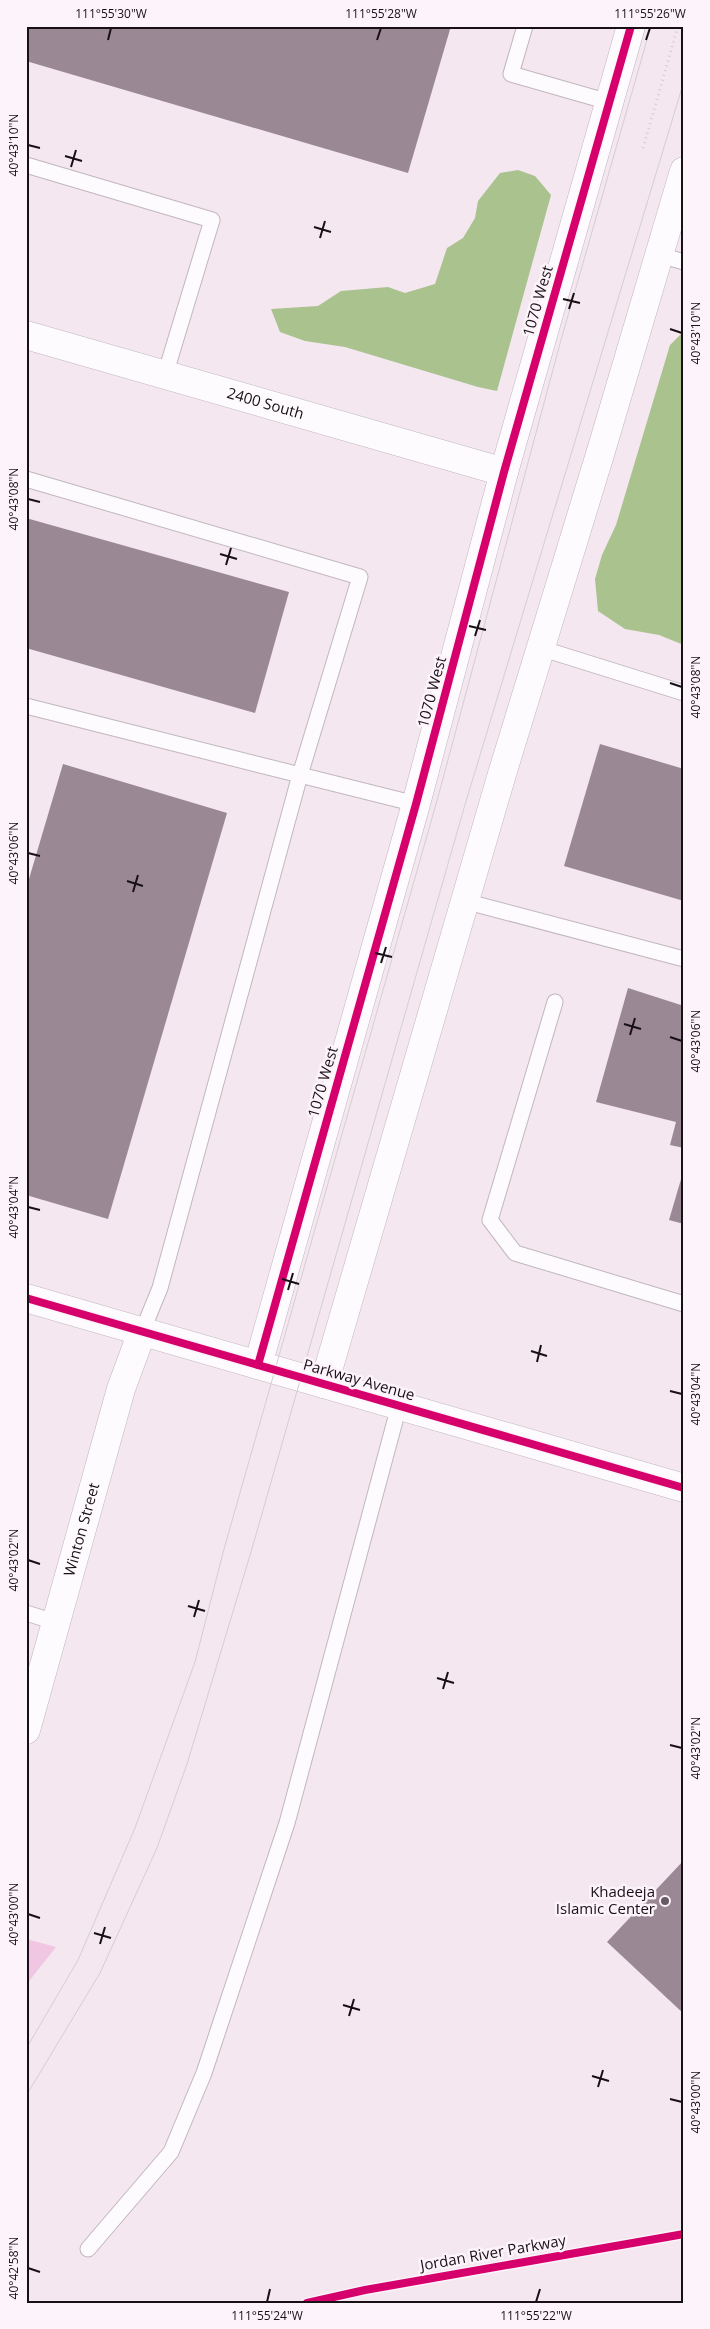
<svg xmlns="http://www.w3.org/2000/svg" width="710" height="2329" viewBox="0 0 710 2329" font-family="'Open Sans',sans-serif">
	<style>
		.green { fill: #f1c6e2 }
		.water { fill: #a9c28e }
		.building { fill: #9b8895 }
		.lines { fill: none; stroke-linecap: round; stroke-linejoin: round }
		.lane-casing { stroke: #c1b7bd; stroke-width: 17 }
		.street-casing { stroke: #c1b7bd; stroke-width: 29 }
		.path { stroke: #d1ced0; stroke-width: 3; stroke-dasharray: 1 4; stroke-linecap: butt }
		.lane { stroke: #fdfbfd; stroke-width: 15 }
		.street { stroke: #fdfbfd; stroke-width: 28 }
		.tram { stroke: #d3cfd1; stroke-width: 1 }
		.cycleway-casing { stroke: #fdf3fa; stroke-width: 11 }
		.cycleway { stroke: #d6006c; stroke-width: 8 }
		.ticks { fill: none; stroke: #191016; stroke-width: 2 }
		.poi-dot { fill: #665b62; stroke: #fdf3fa; stroke-width: 2 }
		.labels { text-anchor: middle; stroke-width: 5; stroke-linejoin: round; paint-order: stroke }
		.street-label { font-size: 15px; fill: #191016; stroke: #fdf3fa }
		.poi-label { font-size: 15px; fill: #191016; stroke: #fdf3fa; text-anchor: end }
		.neatline { fill: none; stroke: #191016; stroke-width: 2 }
		.ticks-label { font-size: 12px; text-anchor: middle; fill: #191016 }
	</style>
	<rect width="100%" height="100%" fill="#f4e7f0"/>
	<path class="green" d="M26,1939L56,1947L26,1985Z"/>
	<g class="water">
		<path d="M518,170L535,176L551,195L497,391L478,387L345,347L305,341L280,332L271,309L318,306L341,291L388,287L405,293L435,284L447,248L463,238L475,218L478,201L500,173Z"/>
		<path d="M684,331V645L659,635L625,629L598,611L595,579L602,555L616,525L670,345Z"/>
	</g>
	<g class="building">
		<path d="M26,26H451L408,173L26,61Z"/>
		<path d="M26,518L289,592L255,713L26,648Z"/>
		<path d="M600,744L684,769V901L564,866Z"/>
		<path d="M63,764L227,813L108,1219L26,1195V889Z"/>
		<path d="M628,988L684,1006V1148L670,1145L676,1122L596,1102Z"/>
		<path d="M684,1169V1224L669,1220Z"/>
		<path d="M684,1860V2014L607,1942Z"/>
	</g>
	<g class="lines">
		<g class="lane-casing">
			<g id="lane">
				<path d="M525,26L511,74L609,102"/>
				<path d="M26,165L212,220L165,375"/>
				<path d="M660,255L684,262"/>
				<path d="M26,479L360,577L300,775L416,804"/>
				<path d="M540,648L684,693"/>
				<path d="M26,706L300,775L160,1288L142,1332"/>
				<path d="M464,901L684,959"/>
				<path d="M555,1002L490,1220L515,1253L684,1304"/>
				<path d="M26,1613L55,1622"/>
				<path d="M88,2249L171,2152L204,2073L287,1823L399,1406"/>
			</g>
		</g>
		<g class="street-casing">
			<g id="street">
				<path id="s1" d="M26,335L504,472"/>
				<path d="M26,1298L684,1488"/>
				<path d="M258,1365L416,804L504,472L631,26"/>
				<path d="M324,1384L502,774L601,451L684,171"/>
				<path id="s2" d="M26,1730L121,1389L142,1332"/>
			</g>
		</g>
		<path class="path" d="M643,148L678,26"/>
		<use href="#lane" class="lane"/>
		<use href="#street" class="street"/>
		<g class="tram">
			<path d="M26,2049L78,1960L135,1828L195,1662L224,1549L438,797L561,340L651,26"/>
			<path d="M26,2096L100,1973L157,1848L187,1764L251,1552L464,808L684,81"/>
		</g>
		<g class="cycleway-casing">
			<g id="cycleway">
				<path d="M26,1298L684,1488"/>
				<path d="M258,1365L416,804L504,472L631,26"/>
				<path d="M307,2303L365,2290L684,2234"/>
			</g>
		</g>
		<use href="#cycleway" class="cycleway"/>
	</g>
	<path class="ticks" d="M108,40L111,28M377,40L381,28M646,40L650,28M28,145L40,148M65,156L82,161M71,167L76,150M314,227L331,232M320,238L325,221M563,299L580,303M569,309L574,293M670,329L682,333M28,499L40,502M220,554L237,559M226,565L231,548M469,626L486,630M475,636L480,620M670,683L682,687M28,853L40,856M127,881L143,886M133,892L138,875M375,953L392,957M381,963L386,947M624,1024L641,1029M630,1035L635,1018M670,1037L682,1041M28,1207L40,1210M282,1279L299,1284M288,1290L293,1273M531,1351L547,1356M537,1362L541,1345M670,1391L682,1394M28,1560L40,1564M188,1606L205,1611M194,1617L199,1600M437,1678L454,1683M443,1689L448,1672M670,1745L682,1748M28,1914L40,1918M94,1933L111,1938M100,1944L105,1927M343,2005L360,2010M349,2016L354,1999M592,2076L609,2081M598,2087L603,2070M670,2099L682,2102M28,2268L40,2272M267,2302L270,2289M536,2302L540,2289"/>
	<circle class="poi-dot" cx="665" cy="1901" r="5"/>
	<g class="labels">
		<g class="street-label">
			<text transform="translate(538 301) rotate(-74)" y="5">1070 West</text>
			<text dy="5" stroke="none"><textPath href="#s1" startOffset="249">2400 South</textPath></text>
			<text transform="translate(432 692) rotate(-75)" y="5">1070 West</text>
			<text transform="translate(323 1082) rotate(-74)" y="5">1070 West</text>
			<text transform="translate(359 1380) rotate(16)" y="5">Parkway Avenue</text>
			<text dy="5" stroke="none"><textPath href="#s2" startOffset="208">Winton Street</textPath></text>
			<text transform="translate(493 2253) rotate(-10)" y="5">Jordan River Parkway</text>
		</g>
		<g class="poi-label">
			<text x="655" y="1897">Khadeeja<tspan x="655" dy="17">Islamic Center</tspan></text>
		</g>
	</g>
	<rect width="710" height="2329" fill="none" stroke="#fdf3fa" stroke-width="55"/>
	<rect x="28" y="28" width="654" height="2274" class="neatline"/>
	<g class="ticks-label">
		<text x="111" y="18">111°55'30"W</text>
		<text x="381" y="18">111°55'28"W</text>
		<text x="650" y="18">111°55'26"W</text>
		<text transform="translate(14 145) rotate(-90)" y="4">40°43'10"N</text>
		<text transform="translate(696 333) rotate(-90)" y="4">40°43'10"N</text>
		<text transform="translate(14 499) rotate(-90)" y="4">40°43'08"N</text>
		<text transform="translate(696 687) rotate(-90)" y="4">40°43'08"N</text>
		<text transform="translate(14 853) rotate(-90)" y="4">40°43'06"N</text>
		<text transform="translate(696 1041) rotate(-90)" y="4">40°43'06"N</text>
		<text transform="translate(14 1207) rotate(-90)" y="4">40°43'04"N</text>
		<text transform="translate(696 1394) rotate(-90)" y="4">40°43'04"N</text>
		<text transform="translate(14 1560) rotate(-90)" y="4">40°43'02"N</text>
		<text transform="translate(696 1748) rotate(-90)" y="4">40°43'02"N</text>
		<text transform="translate(14 1914) rotate(-90)" y="4">40°43'00"N</text>
		<text transform="translate(696 2102) rotate(-90)" y="4">40°43'00"N</text>
		<text transform="translate(14 2268) rotate(-90)" y="4">40°42'58"N</text>
		<text x="267" y="2320">111°55'24"W</text>
		<text x="536" y="2320">111°55'22"W</text>
	</g>
</svg>
